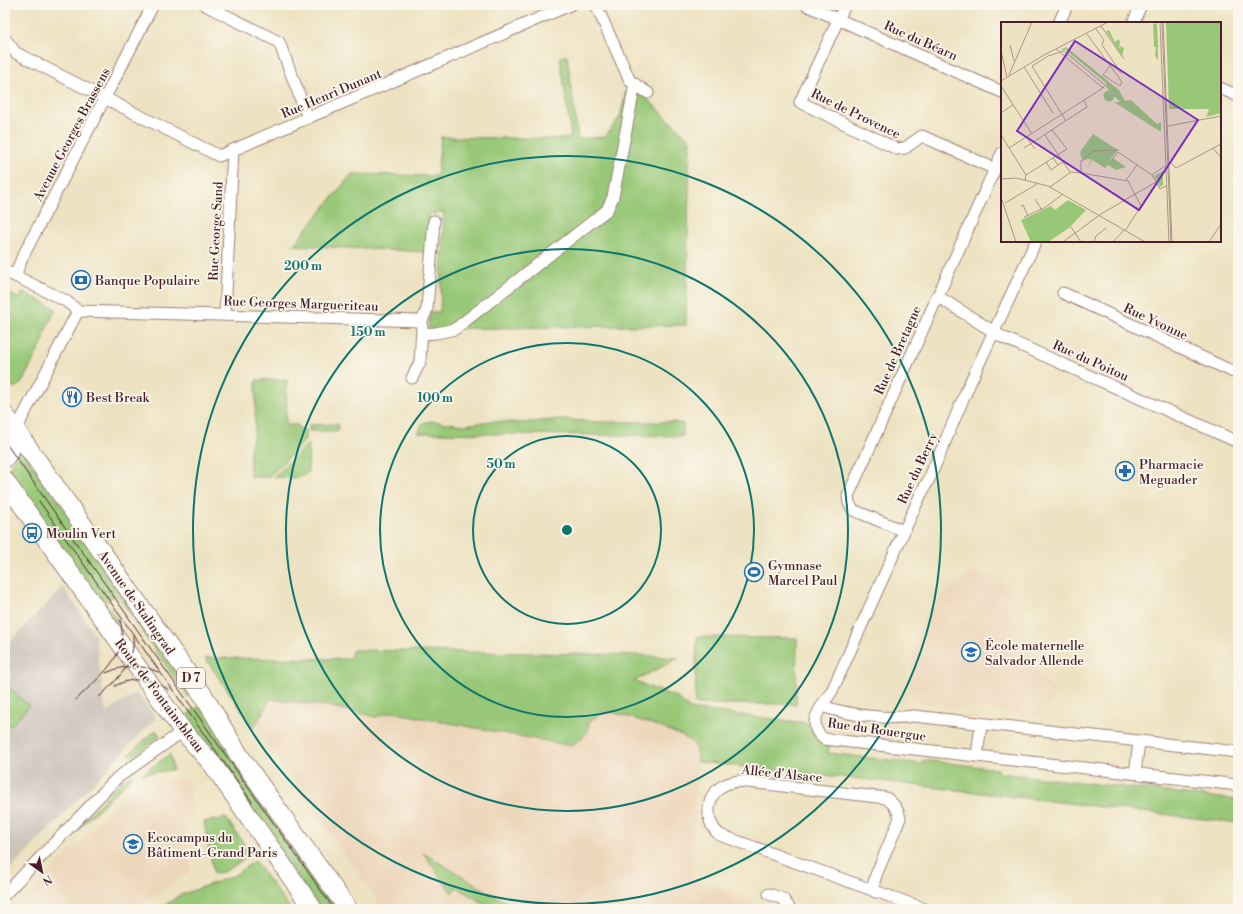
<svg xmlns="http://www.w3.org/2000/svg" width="1243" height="914" viewBox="0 0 1243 914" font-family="'Libre Bodoni',serif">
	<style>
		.built { fill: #edd7bb }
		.industrial { fill: #ccc2b9 }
		.green { fill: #98c877; stroke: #717451 }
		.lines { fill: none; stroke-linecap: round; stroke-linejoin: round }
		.street-casing { stroke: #9c8076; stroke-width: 13 }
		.primary-casing { stroke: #9c8076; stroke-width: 20 }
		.street { stroke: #fff; stroke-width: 11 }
		.primary { stroke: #fff; stroke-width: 18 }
		.tram { stroke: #4a1f2b; stroke-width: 1 }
		.ring { fill: none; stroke: #0f766e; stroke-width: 2 }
		.labels { text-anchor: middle; stroke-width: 3.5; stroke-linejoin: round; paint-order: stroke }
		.shield { fill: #fbf7ec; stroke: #7f6065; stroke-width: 1 }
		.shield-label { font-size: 12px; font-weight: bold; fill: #4a1f2b }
		.street-label { font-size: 13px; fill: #4a1f2b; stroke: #fbf7ec }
		.poi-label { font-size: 13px; fill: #4a1f2b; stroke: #fbf7ec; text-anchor: start }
		.inset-road { fill: none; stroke: #ac9485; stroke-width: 1 }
		.view { fill: #7b2cbf; fill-opacity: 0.15; stroke: #7b2cbf; stroke-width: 2 }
		.inset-edge { fill: none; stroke: #4a1f2b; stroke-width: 2 }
		.centre { fill: #0f766e; stroke: #fbf7ec; stroke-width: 2 }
		.ring-label { font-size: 12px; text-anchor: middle; font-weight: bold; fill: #0f766e; stroke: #fbf7ec; stroke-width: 3.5; stroke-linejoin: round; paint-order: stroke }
	</style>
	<rect width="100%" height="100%" fill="#fbf7ec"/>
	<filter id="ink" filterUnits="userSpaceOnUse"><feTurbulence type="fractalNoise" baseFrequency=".025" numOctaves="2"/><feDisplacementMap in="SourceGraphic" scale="8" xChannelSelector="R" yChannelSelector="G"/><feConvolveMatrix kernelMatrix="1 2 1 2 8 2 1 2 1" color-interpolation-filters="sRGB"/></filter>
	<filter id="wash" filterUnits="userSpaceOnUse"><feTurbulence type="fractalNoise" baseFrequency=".012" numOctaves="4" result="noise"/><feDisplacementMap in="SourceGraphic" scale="16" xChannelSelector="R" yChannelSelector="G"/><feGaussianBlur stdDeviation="0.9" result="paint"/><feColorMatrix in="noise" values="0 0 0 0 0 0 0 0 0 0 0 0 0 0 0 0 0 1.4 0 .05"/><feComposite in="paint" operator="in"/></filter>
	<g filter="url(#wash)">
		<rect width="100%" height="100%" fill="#ede2c1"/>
		<g class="built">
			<path d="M971,572L995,576L1019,598L1033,667L1056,693L1048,708L1038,716L917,703L912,697L909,681L918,632L929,610L952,586Z"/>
			<path d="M270,699L328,706L375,716L391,712L589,721L602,713L612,712L681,736L693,742L696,748L692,879L761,905V909H383L256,728Z"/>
			<path d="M187,778L194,815L183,818L191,871L136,909H16L134,786Z"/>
		</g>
		<path class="industrial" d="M63,587L95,635L106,713L136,693L156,718L5,875V647Z"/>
		<g class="green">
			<path d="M567,55L578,139L605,137L620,117L626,92L636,95L640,92L690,140L686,325L436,329L428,328L430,312H440L444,212L428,214L429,233L427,252L293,245L352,174L437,176L441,137L568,139L571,135L560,57Z"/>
			<path d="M5,291L20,299L23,292L56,309L43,335L45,337L22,383L14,388L5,376Z"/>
			<path d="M256,380H287L286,425H298V428L305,430V441L269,477H250V451L255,428Z"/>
			<path d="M560,419L597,422H673L683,424V436L418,433L423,423L431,421L465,425L491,421L521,423Z"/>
			<path d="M338,424V431H309V425Z"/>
			<path d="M309,443L308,472C301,481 284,477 274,477Z"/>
			<path d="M20,447L194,693L188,697L116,594L105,602L115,616L117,628L7,473Z"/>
			<path d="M697,637L797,638L796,704H695Z"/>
			<path d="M353,650L638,655L679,658L634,681L676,697L690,709L807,723L815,736L830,744L828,753L922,764L923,760L998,769L999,773L1238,800V823L880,781L697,762C696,756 697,749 694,744C685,733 628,717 612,712L602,713L589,721L588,732L572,746L391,712L376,717L328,706L270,699L254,728L205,658L349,659Z"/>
			<path d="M5,683L29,706L10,726L5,721Z"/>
			<path d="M202,704L341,909H321L181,719Z"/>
			<path d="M156,730L160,736L132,757L129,754Z"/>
			<path d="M170,754L173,770L142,774Z"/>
			<path d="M132,774V777L92,815L46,865L44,863L119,783Z"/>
			<path d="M226,818L251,854L226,871L214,874L204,822Z"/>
			<path d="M423,853L517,909H493L456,887L452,893Z"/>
			<path d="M255,861L290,909H160L178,896L233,876Z"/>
		</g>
	</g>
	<g filter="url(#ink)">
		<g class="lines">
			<g class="street-casing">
				<g id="street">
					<path d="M205,5L279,42L308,118"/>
					<path d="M596,5L630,81L648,93"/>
					<path d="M806,5L1002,92"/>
					<path d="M845,5L800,102L897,149L905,148L922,136L995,169"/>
					<path d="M1059,23L1067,5"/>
					<path d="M1133,23L1141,5"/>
					<path d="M5,39L16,53L219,156L570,5"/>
					<path d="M1220,88L1238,96"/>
					<path d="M1036,241L969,385L930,477L919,498L832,691C822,706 804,724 824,739L1238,785"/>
					<path d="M5,271L66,301L78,311L21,420L17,432"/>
					<path d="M15,276L22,258L153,5"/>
					<path d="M1063,293L1238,374"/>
					<path d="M937,296L1002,337L1238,442"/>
					<path d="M78,311L422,321L427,309L434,221"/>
					<path d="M225,315L233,150"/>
					<path d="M422,334L436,333L455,329L607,210L613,197L635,84"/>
					<path d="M412,378L420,362L422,327"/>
					<path d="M904,531L853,510L849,503L848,496L1002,153"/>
					<path d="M822,706C848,715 887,720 914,716L1238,752"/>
					<path d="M977,756L981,724"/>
					<path d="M1135,773L1139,742"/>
					<path d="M875,892L874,882L876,875L900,818C898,809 894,804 886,798L739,781C733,782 726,783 721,787C705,798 705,823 720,835L925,909"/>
					<path d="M5,894L117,778L183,731"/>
					<path d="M769,894L783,899L790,909"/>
				</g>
			</g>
			<g class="primary-casing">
				<g id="primary">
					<path d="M5,415L203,695L239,755L348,909"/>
					<path d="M5,458L15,442L17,432"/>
					<path d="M5,481L183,731L213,765L313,909"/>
				</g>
			</g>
			<use href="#street" class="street"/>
			<use href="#primary" class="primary"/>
			<g class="tram">
				<path d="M5,442L334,909"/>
				<path d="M39,501L252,802"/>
				<path d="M106,673C123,665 141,664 158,672"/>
				<path d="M115,686C133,676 152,678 169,690"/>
				<path d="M99,697C118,679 136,663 133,635"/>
				<path d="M76,700C98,677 131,656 120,620"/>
			</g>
		</g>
	</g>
	<g class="ring">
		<circle cx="567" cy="530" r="94"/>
		<circle cx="567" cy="530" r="187"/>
		<circle cx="567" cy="530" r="281"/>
		<circle cx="567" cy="530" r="374"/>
	</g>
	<defs>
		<g id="bank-ring" transform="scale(1)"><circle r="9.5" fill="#fbf7ec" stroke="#1f6fb2" stroke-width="1.5"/><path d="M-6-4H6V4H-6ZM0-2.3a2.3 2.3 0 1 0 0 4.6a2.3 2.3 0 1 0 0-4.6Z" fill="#1f6fb2"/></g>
		<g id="restaurant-ring" transform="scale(1)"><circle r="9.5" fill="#fbf7ec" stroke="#1f6fb2" stroke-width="1.5"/><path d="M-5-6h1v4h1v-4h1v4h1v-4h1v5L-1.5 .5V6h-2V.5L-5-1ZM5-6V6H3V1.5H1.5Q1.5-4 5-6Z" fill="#1f6fb2"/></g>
		<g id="pharmacy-ring" transform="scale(1)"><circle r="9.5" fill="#fbf7ec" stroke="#1f6fb2" stroke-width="1.5"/><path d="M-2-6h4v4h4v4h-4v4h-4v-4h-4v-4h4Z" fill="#1f6fb2"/></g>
		<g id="bus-ring" transform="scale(1)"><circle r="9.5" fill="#fbf7ec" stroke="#1f6fb2" stroke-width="1.5"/><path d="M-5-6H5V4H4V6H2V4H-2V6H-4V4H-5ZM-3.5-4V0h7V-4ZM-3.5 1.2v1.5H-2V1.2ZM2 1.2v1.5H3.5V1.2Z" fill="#1f6fb2"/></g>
		<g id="stadium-ring" transform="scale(1)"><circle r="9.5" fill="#fbf7ec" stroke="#1f6fb2" stroke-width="1.5"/><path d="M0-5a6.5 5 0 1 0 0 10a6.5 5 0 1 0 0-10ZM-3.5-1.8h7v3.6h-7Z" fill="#1f6fb2"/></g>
		<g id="school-ring" transform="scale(1)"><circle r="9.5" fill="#fbf7ec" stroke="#1f6fb2" stroke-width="1.5"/><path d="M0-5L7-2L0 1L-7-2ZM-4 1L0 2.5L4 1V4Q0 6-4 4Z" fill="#1f6fb2"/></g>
		<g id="university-ring" transform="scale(1)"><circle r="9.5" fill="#fbf7ec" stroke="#1f6fb2" stroke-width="1.5"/><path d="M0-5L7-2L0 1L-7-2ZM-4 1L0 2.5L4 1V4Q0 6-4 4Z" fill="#1f6fb2"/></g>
	</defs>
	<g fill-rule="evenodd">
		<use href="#bank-ring" x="81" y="280"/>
		<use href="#restaurant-ring" x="72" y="397"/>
		<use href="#pharmacy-ring" x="1125" y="471"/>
		<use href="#bus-ring" x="32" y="533"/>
		<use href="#stadium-ring" x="754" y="572"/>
		<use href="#school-ring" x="971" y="652"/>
		<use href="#university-ring" x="133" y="844"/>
	</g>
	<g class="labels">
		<rect class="shield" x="177" y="668" width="28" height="20" rx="3"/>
		<g class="shield-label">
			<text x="191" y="682">D 7</text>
		</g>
		<g class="street-label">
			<text transform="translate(921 40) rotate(24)" y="5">Rue du Béarn</text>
			<text transform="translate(331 93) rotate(-23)" y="5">Rue Henri Dunant</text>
			<text transform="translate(856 113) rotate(26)" y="5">Rue de Provence</text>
			<text transform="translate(71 134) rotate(-62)" y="5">Avenue Georges Brassens</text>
			<text transform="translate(215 231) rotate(-87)" y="5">Rue George Sand</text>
			<text transform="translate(301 303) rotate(2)" y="5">Rue Georges Margueriteau</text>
			<text transform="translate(1156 321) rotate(25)" y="5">Rue Yvonne</text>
			<text transform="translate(897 350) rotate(-66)" y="5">Rue de Bretagne</text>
			<text transform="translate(1091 360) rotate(24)" y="5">Rue du Poitou</text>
			<text transform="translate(917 468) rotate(-65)" y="5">Rue du Berry</text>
			<text transform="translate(137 602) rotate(55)" y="5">Avenue de Stalingrad</text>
			<text transform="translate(160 695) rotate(53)" y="5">Route de Fontainebleau</text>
			<text transform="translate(877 729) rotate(8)" y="5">Rue du Rouergue</text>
			<text transform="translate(782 773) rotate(6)" y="5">Allée d'Alsace</text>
		</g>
		<g class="poi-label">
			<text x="95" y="285">Banque Populaire</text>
			<text x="86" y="402">Best Break</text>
			<text x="1139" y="469">Pharmacie<tspan x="1139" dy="15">Meguader</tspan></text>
			<text x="46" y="538">Moulin Vert</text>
			<text x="768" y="570">Gymnase<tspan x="768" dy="15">Marcel Paul</tspan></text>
			<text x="985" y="650">École maternelle<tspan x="985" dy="15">Salvador Allende</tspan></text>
			<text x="147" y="842">Ecocampus du<tspan x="147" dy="15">Bâtiment-Grand Paris</tspan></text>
		</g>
	</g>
	<g transform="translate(1001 22)">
		<rect width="220" height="220" fill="#ede2c1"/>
		<path d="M165,0H220V91L205,95L208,87H168ZM156,1L157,24V38L154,34L155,25H153L152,2ZM108,8L114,20L117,17L119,20L118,26L121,24L123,27L121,34L105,9ZM65,25L118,68L124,79L130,78L156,102L160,100V110L113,80H119L105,65V61L65,28H59ZM102.5 74a5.5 5.5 0 1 1 11 0a5.5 5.5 0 1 1-11 0ZM92,112L117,128L108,139L112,136L125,145L115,148L107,143L104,146L91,138L86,146L90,137L81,138L79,130ZM162,149V163L159,165L153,154ZM67,178L85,188L68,206L47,220H30L20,198L50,184L54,188Z" fill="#98c877"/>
		<path class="inset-road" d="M159,0L168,220M161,0L170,220M162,0L171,220M100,4L123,37M95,7L103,18L101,23L120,51M86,12L121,60L119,64L102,53L109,44M9,23L13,39M55,27L102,66M0,29L6,55M31,44L47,34L63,29L104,63L102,66M31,44L65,99M23,45L52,91M8,53L31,0M0,59L43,33L107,0M0,64L31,112M0,91L12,83M167,104L220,94M0,113L25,153L24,158M44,113L69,150M25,115L34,127M8,126L102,66M23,126L86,85L83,78M212,126L220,136M52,136L57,143L62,140M81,139L92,129L118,128M110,139L117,130L151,153M45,140L50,148L57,143M169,140L175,146L220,122M164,144L151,153L159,167L165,164M80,151L127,159L140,184L124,209M25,153L66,127L51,108M0,157L15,156L47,164L144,220M125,158L136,143M49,165L70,150L80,151V138M0,175L15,220M34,177L41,188M4,181L36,162M20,184L22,183L27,194M23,195L45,185L62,172M70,205L80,220M62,220L100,192L155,160M93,220L95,214L105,206M112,220L123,208M208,220L220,202"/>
		<path class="view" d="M74,19L197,98L138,188L16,109Z"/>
		<rect width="220" height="220" class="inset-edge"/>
	</g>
	<circle cx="567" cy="530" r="6" class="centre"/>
	<g class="ring-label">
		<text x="303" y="270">200 m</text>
		<text x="368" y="336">150 m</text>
		<text x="435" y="402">100 m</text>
		<text x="501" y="468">50 m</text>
	</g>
	<rect width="1243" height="914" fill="none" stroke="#fbf7ec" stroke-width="20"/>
	<g transform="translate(42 872) rotate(147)" stroke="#fbf7ec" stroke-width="3" paint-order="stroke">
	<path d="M0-3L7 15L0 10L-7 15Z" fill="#4a1f2b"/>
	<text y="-6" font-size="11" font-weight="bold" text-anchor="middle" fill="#4a1f2b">N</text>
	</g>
</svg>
